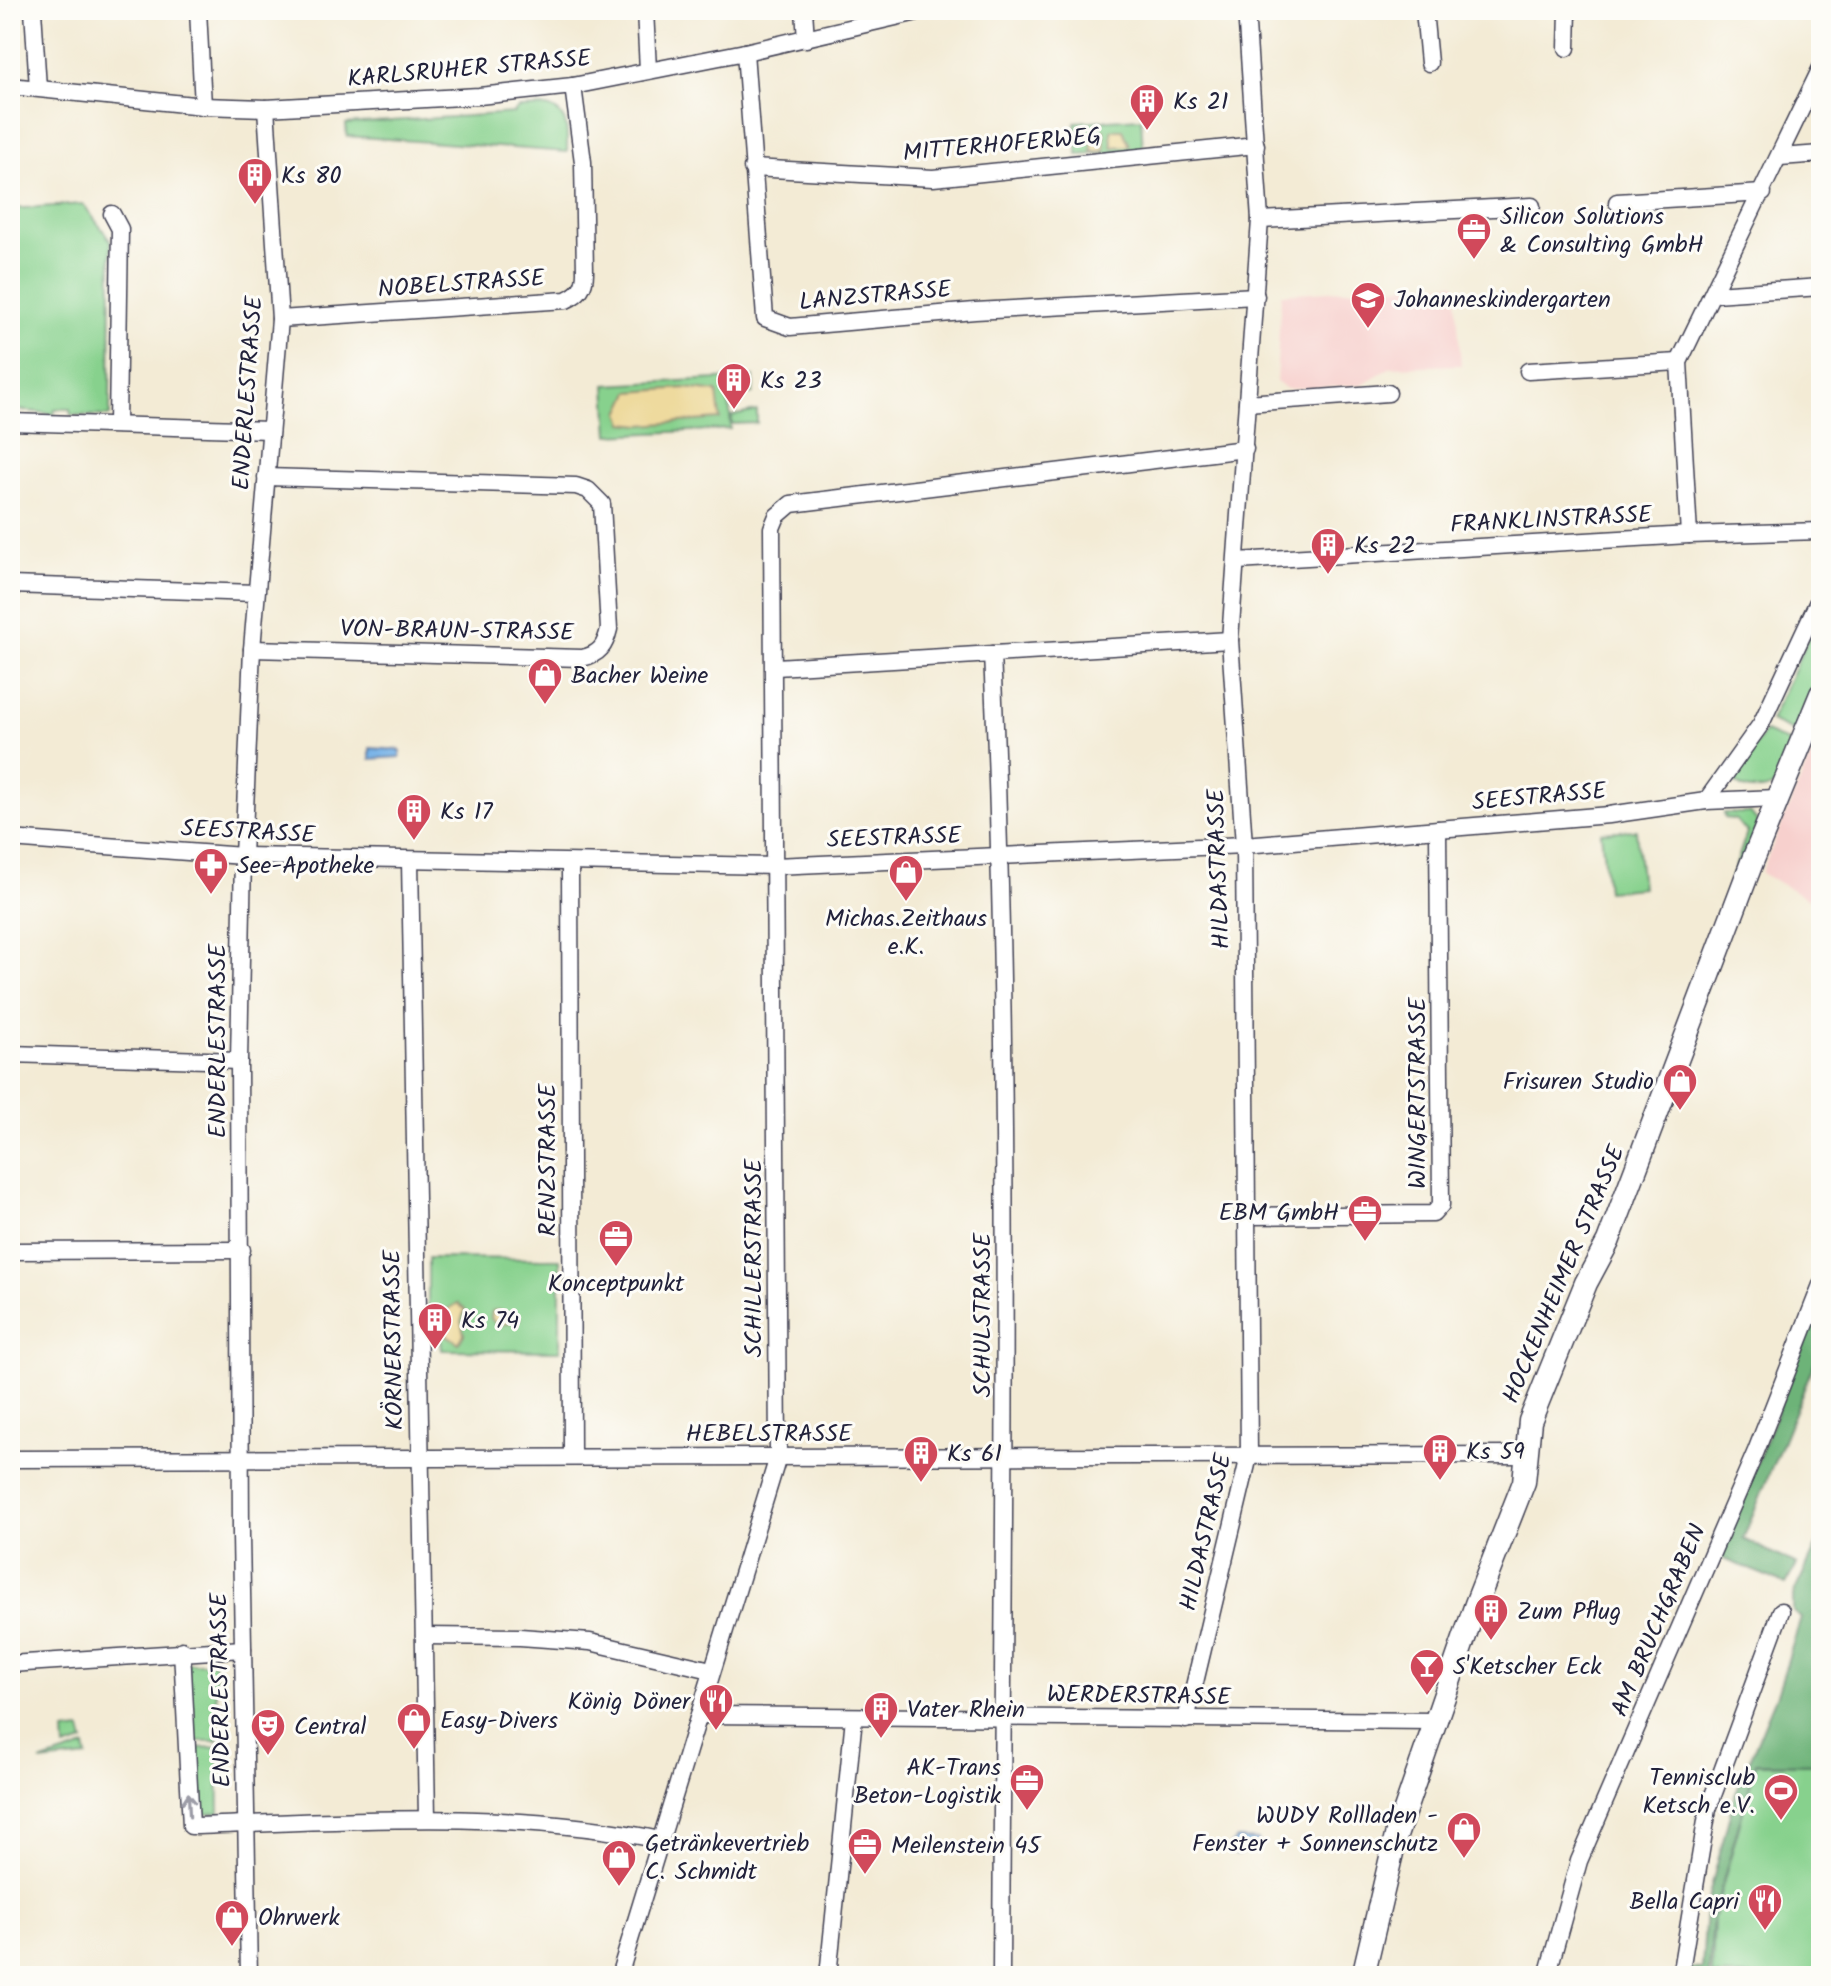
<svg xmlns="http://www.w3.org/2000/svg" width="1831" height="1986" viewBox="0 0 1831 1986" font-family="Kalam,sans-serif">
	<style>
		.built { fill: #f7d0cd }
		.green { fill: #87d18d; stroke: #547a64; stroke-width: 2 }
		.forest { fill: #6db378; stroke: #486a5a; stroke-width: 2 }
		.sand { fill: #eeda9e; stroke: #887e6c; stroke-width: 2 }
		.water { fill: #75b1e7; stroke: #4c6a91; stroke-width: 2 }
		.lines { fill: none; stroke-linecap: round; stroke-linejoin: round }
		.street-casing { stroke: #414052; stroke-width: 19 }
		.secondary-casing { stroke: #414052; stroke-width: 25 }
		.street { stroke: #fff; stroke-width: 16 }
		.secondary { stroke: #fff; stroke-width: 22 }
		.oneway { stroke: #9c9ca7 }
		.labels { text-anchor: middle; stroke-width: 6; stroke-linejoin: round; paint-order: stroke }
		.street-label { font-size: 24px; fill: #22223b; stroke: #fdfcf7 }
		.poi-label { font-size: 24px; fill: #22223b; stroke: #fdfcf7; text-anchor: start }
	</style>
	<rect width="100%" height="100%" fill="#fdfcf7"/>
	<filter id="ink" filterUnits="userSpaceOnUse"><feTurbulence type="fractalNoise" baseFrequency=".0125" numOctaves="2"/><feDisplacementMap in="SourceGraphic" scale="16" xChannelSelector="R" yChannelSelector="G"/><feConvolveMatrix kernelMatrix="1 2 1 2 8 2 1 2 1" color-interpolation-filters="sRGB"/></filter>
	<filter id="wash" filterUnits="userSpaceOnUse"><feTurbulence type="fractalNoise" baseFrequency=".006" numOctaves="4" result="noise"/><feDisplacementMap in="SourceGraphic" scale="32" xChannelSelector="R" yChannelSelector="G"/><feGaussianBlur stdDeviation="1.8" result="paint"/><feColorMatrix in="noise" values="0 0 0 0 0 0 0 0 0 0 0 0 0 0 0 0 0 1.4 0 .05"/><feComposite in="paint" operator="in"/></filter>
	<g filter="url(#wash)">
		<rect width="100%" height="100%" fill="#f3ebd5"/>
		<g class="built">
			<path d="M1455,283L1461,365L1391,367L1361,385L1287,389L1276,382L1281,294Z"/>
			<path d="M1821,732V879L1811,900L1761,873Z"/>
		</g>
		<g class="green">
			<path d="M547,107C570,113 567,133 567,152L347,136L346,124L514,113L518,108Z"/>
			<path d="M1141,118L1143,151L1078,155L1075,122Z"/>
			<path d="M83,204L111,241L110,416L71,415L70,409H55L54,414L10,409V209Z"/>
			<path d="M754,377L753,394L729,396L731,429L609,435L606,385Z"/>
			<path d="M757,411V423L732,424V416Z"/>
			<path d="M1821,610V669L1795,732L1770,721Z"/>
			<path d="M1765,732L1793,744L1775,785C1763,793 1744,792 1735,782V773Z"/>
			<path d="M1724,813H1750L1758,823L1727,903L1724,901L1747,832L1735,819L1725,818Z"/>
			<path d="M1636,830L1642,888L1607,891L1601,832Z"/>
			<path d="M428,1258L560,1259V1351L442,1350L441,1340L428,1339Z"/>
			<path d="M187,1663H215L218,1741H193Z"/>
			<path d="M81,1730L84,1742L65,1748L64,1732Z"/>
			<path d="M85,1747L87,1757L40,1762Z"/>
			<path d="M218,1747L219,1813L197,1815L194,1748Z"/>
			<path d="M1756,1764H1821V1976H1712L1714,1917Z"/>
		</g>
		<g class="forest">
			<path d="M1821,1302V1346L1743,1539L1797,1565L1786,1584L1719,1557Z"/>
			<path d="M1821,1536V1764L1756,1763L1713,1917L1709,1976H1686L1687,1968L1702,1969L1706,1907L1734,1798L1777,1694L1801,1618L1793,1612V1595Z"/>
		</g>
		<g class="sand">
			<path d="M1104,130L1105,151L1092,152L1091,131Z"/>
			<path d="M1111,130H1123L1130,146L1112,147Z"/>
			<path d="M685,388L717,392L720,419L642,425L624,423L620,413L630,392Z"/>
			<path d="M458,1303L465,1310L461,1321L464,1334L459,1343L447,1335L442,1319L447,1310Z"/>
			<path d="M497,1310L519,1315L520,1319L497,1326L491,1318L492,1311Z"/>
		</g>
		<g class="water">
			<path d="M370,748L400,750V757L370,759Z"/>
			<path d="M1237,1839L1257,1840L1259,1849L1236,1855L1230,1845Z"/>
		</g>
	</g>
	<g filter="url(#ink)">
		<g class="lines">
			<g class="street-casing">
				<g id="street">
					<path d="M33,10L38,88"/>
					<path d="M198,10L203,106"/>
					<path d="M645,10L648,70"/>
					<path d="M804,10L806,39"/>
					<path d="M1424,10L1429,63"/>
					<path d="M1567,48L1568,10"/>
					<path d="M745,52L765,318L790,327L975,311L1256,296"/>
					<path d="M10,86L203,106L266,108L479,96L573,86L745,52L926,10"/>
					<path d="M1780,157L1821,154"/>
					<path d="M752,168L933,178L1256,145"/>
					<path d="M1617,202L1763,193"/>
					<path d="M112,214L120,229L117,424"/>
					<path d="M1260,220L1532,206"/>
					<path d="M1714,294L1821,287"/>
					<path d="M280,319L566,300C579,294 585,287 585,272L583,162L573,86"/>
					<path d="M1528,371L1679,362"/>
					<path d="M1247,403L1388,393"/>
					<path d="M10,422L270,430"/>
					<path d="M1689,535L1679,362L1821,68"/>
					<path d="M1237,561L1689,535L1821,531"/>
					<path d="M10,585L256,593"/>
					<path d="M252,649L582,658C600,654 605,646 609,629L602,504L588,490L576,486L266,477"/>
					<path d="M992,654C1012,1095 1003,1535 1001,1976"/>
					<path d="M776,667L1230,640"/>
					<path d="M1706,801L1761,724L1821,595"/>
					<path d="M10,839L243,856L775,866L1244,845L1609,815L1706,801L1777,798"/>
					<path d="M410,861L427,1818"/>
					<path d="M570,864L572,1457"/>
					<path d="M10,1054L239,1061"/>
					<path d="M1246,1216L1433,1214L1441,1205L1438,829"/>
					<path d="M10,1251L242,1250"/>
					<path d="M10,1459L1527,1455"/>
					<path d="M424,1636L520,1637L590,1642L711,1670"/>
					<path d="M182,1650L191,1826C347,1821 505,1808 660,1840"/>
					<path d="M10,1664L243,1649"/>
					<path d="M699,1715L1434,1721"/>
					<path d="M1186,1720L1249,1456L1244,845L1230,640L1260,220L1246,10"/>
					<path d="M249,1976L241,1536L239,1061L243,856L252,649L280,319L266,108"/>
					<path d="M619,1976L778,1457L772,528L777,516L791,504L1245,449"/>
					<path d="M828,1976L854,1717"/>
					<path d="M1547,1976L1579,1861L1756,1451L1821,1285"/>
					<path d="M1680,1976L1708,1809L1781,1611"/>
				</g>
			</g>
			<g class="secondary-casing">
				<path id="secondary" d="M1363,1976L1396,1836L1476,1604L1524,1482L1530,1421L1586,1283L1608,1242L1752,862L1821,694"/>
			</g>
			<use href="#street" class="street"/>
			<use href="#secondary" class="secondary"/>
		</g>
		<defs><path id="oneway-shaft" d="M-6 0H5M1.5-3L5.5 0L1.5 3" fill="none" stroke-width="1.6" stroke-linecap="round" stroke-linejoin="round" transform="scale(2)"/></defs>
		<use class="oneway" href="#oneway-shaft" transform="translate(189 1805) rotate(-93)"/>
	</g>
	<defs>
		<g id="building-pin" transform="scale(1.8)"><path d="M0 17L-7.5 6A9.5 9.5 0 1 1 7.5 6Z" fill="#d1495b" stroke="#fdfcf7"/><path d="M-4-6H4V6H1V3H-1V6H-4ZM-2.5-4.3h1.7v1.8h-1.7ZM.8-4.3h1.7v1.8H.8ZM-2.5-1h1.7V.8h-1.7ZM.8-1h1.7V.8H.8Z" fill="#fff"/></g>
		<g id="office-pin" transform="scale(1.8)"><path d="M0 17L-7.5 6A9.5 9.5 0 1 1 7.5 6Z" fill="#d1495b" stroke="#fdfcf7"/><path d="M-6-3h4V-5.5h4V-3h4V5H-6ZM-1-4.5V-3h2v-1.5ZM-6 0V1H6V0Z" fill="#fff"/></g>
		<g id="school-pin" transform="scale(1.8)"><path d="M0 17L-7.5 6A9.5 9.5 0 1 1 7.5 6Z" fill="#d1495b" stroke="#fdfcf7"/><path d="M0-5L7-2L0 1L-7-2ZM-4 1L0 2.5L4 1V4Q0 6-4 4Z" fill="#fff"/></g>
		<g id="shop-pin" transform="scale(1.8)"><path d="M0 17L-7.5 6A9.5 9.5 0 1 1 7.5 6Z" fill="#d1495b" stroke="#fdfcf7"/><path d="M-5-2.5h2.3a2.7 3.5 0 0 1 5.4 0H5L5.5 6h-11ZM-1.5-2.5h3a1.5 2.3 0 0 0-3 0Z" fill="#fff"/></g>
		<g id="pharmacy-pin" transform="scale(1.8)"><path d="M0 17L-7.5 6A9.5 9.5 0 1 1 7.5 6Z" fill="#d1495b" stroke="#fdfcf7"/><path d="M-2-6h4v4h4v4h-4v4h-4v-4h-4v-4h4Z" fill="#fff"/></g>
		<g id="bar-pin" transform="scale(1.8)"><path d="M0 17L-7.5 6A9.5 9.5 0 1 1 7.5 6Z" fill="#d1495b" stroke="#fdfcf7"/><path d="M-6-5H6L.8 .8V4.5H3.5V6h-7V4.5H-.8V.8Z" fill="#fff"/></g>
		<g id="restaurant-pin" transform="scale(1.8)"><path d="M0 17L-7.5 6A9.5 9.5 0 1 1 7.5 6Z" fill="#d1495b" stroke="#fdfcf7"/><path d="M-5-6h1v4h1v-4h1v4h1v-4h1v5L-1.5 .5V6h-2V.5L-5-1ZM5-6V6H3V1.5H1.5Q1.5-4 5-6Z" fill="#fff"/></g>
		<g id="theatre-pin" transform="scale(1.8)"><path d="M0 17L-7.5 6A9.5 9.5 0 1 1 7.5 6Z" fill="#d1495b" stroke="#fdfcf7"/><path d="M-5-5.5Q0-4 5-5.5V0Q5 5 0 6Q-5 5-5 0ZM-3.3-2.5H-1v1.5H-3.3ZM1-2.5H3.3v1.5H1ZM-2.8 1Q0 5.5 2.8 1Z" fill="#fff"/></g>
		<g id="stadium-pin" transform="scale(1.8)"><path d="M0 17L-7.5 6A9.5 9.5 0 1 1 7.5 6Z" fill="#d1495b" stroke="#fdfcf7"/><path d="M0-5a6.5 5 0 1 0 0 10a6.5 5 0 1 0 0-10ZM-3.5-1.8h7v3.6h-7Z" fill="#fff"/></g>
	</defs>
	<g fill-rule="evenodd">
		<use href="#building-pin" x="1147" y="101"/>
		<use href="#building-pin" x="255" y="175"/>
		<use href="#office-pin" x="1474" y="230"/>
		<use href="#school-pin" x="1368" y="299"/>
		<use href="#building-pin" x="734" y="380"/>
		<use href="#building-pin" x="1328" y="545"/>
		<use href="#shop-pin" x="545" y="675"/>
		<use href="#building-pin" x="414" y="811"/>
		<use href="#pharmacy-pin" x="211" y="865"/>
		<use href="#shop-pin" x="906" y="872"/>
		<use href="#shop-pin" x="1680" y="1081"/>
		<use href="#office-pin" x="1365" y="1212"/>
		<use href="#office-pin" x="616" y="1237"/>
		<use href="#building-pin" x="435" y="1320"/>
		<use href="#building-pin" x="1440" y="1451"/>
		<use href="#building-pin" x="921" y="1453"/>
		<use href="#building-pin" x="1491" y="1611"/>
		<use href="#bar-pin" x="1427" y="1666"/>
		<use href="#restaurant-pin" x="716" y="1701"/>
		<use href="#building-pin" x="881" y="1709"/>
		<use href="#shop-pin" x="414" y="1720"/>
		<use href="#theatre-pin" x="268" y="1726"/>
		<use href="#office-pin" x="1027" y="1781"/>
		<use href="#stadium-pin" x="1781" y="1791"/>
		<use href="#shop-pin" x="1464" y="1829"/>
		<use href="#office-pin" x="865" y="1845"/>
		<use href="#shop-pin" x="619" y="1857"/>
		<use href="#restaurant-pin" x="1765" y="1901"/>
		<use href="#shop-pin" x="232" y="1917"/>
	</g>
	<g class="labels">
		<g class="street-label">
			<text transform="translate(469 68) rotate(-5)" y="8">KARLSRUHER STRASSE</text>
			<text transform="translate(1002 144) rotate(-5)" y="8">MITTERHOFERWEG</text>
			<text transform="translate(461 283) rotate(-4)" y="8">NOBELSTRASSE</text>
			<text transform="translate(875 295) rotate(-5)" y="8">LANZSTRASSE</text>
			<text transform="translate(247 393) rotate(-86)" y="8">ENDERLESTRASSE</text>
			<text transform="translate(1551 519) rotate(-3)" y="8">FRANKLINSTRASSE</text>
			<text transform="translate(457 630) rotate(1)" y="8">VON-BRAUN-STRASSE</text>
			<text transform="translate(1539 796) rotate(-5)" y="8">SEESTRASSE</text>
			<text transform="translate(248 831) rotate(3)" y="8">SEESTRASSE</text>
			<text transform="translate(894 837) rotate(-2)" y="8">SEESTRASSE</text>
			<text transform="translate(1218 869) rotate(-92)" y="8">HILDASTRASSE</text>
			<text transform="translate(217 1041) rotate(-90)" y="8">ENDERLESTRASSE</text>
			<text transform="translate(1417 1093) rotate(-90)" y="8">WINGERTSTRASSE</text>
			<text transform="translate(547 1160) rotate(-90)" y="8">RENZSTRASSE</text>
			<text transform="translate(753 1258) rotate(-90)" y="8">SCHILLERSTRASSE</text>
			<text transform="translate(1563 1274) rotate(-67)" y="8">HOCKENHEIMER STRASSE</text>
			<text transform="translate(982 1315) rotate(-90)" y="8">SCHULSTRASSE</text>
			<text transform="translate(393 1340) rotate(-91)" y="8">KÖRNERSTRASSE</text>
			<text x="769" y="1441">HEBELSTRASSE</text>
			<text transform="translate(1205 1532) rotate(-77)" y="8">HILDASTRASSE</text>
			<text transform="translate(1658 1620) rotate(-67)" y="8">AM BRUCHGRABEN</text>
			<text transform="translate(220 1690) rotate(-91)" y="8">ENDERLESTRASSE</text>
			<text transform="translate(1139 1695) rotate(1)" y="8">WERDERSTRASSE</text>
		</g>
		<g class="poi-label">
			<text x="1173" y="109">Ks 21</text>
			<text x="281" y="183">Ks 80</text>
			<text x="1500" y="224">Silicon Solutions<tspan x="1500" dy="28">&amp; Consulting GmbH</tspan></text>
			<text x="1394" y="307">Johanneskindergarten</text>
			<text x="760" y="388">Ks 23</text>
			<text x="1354" y="553">Ks 22</text>
			<text x="571" y="683">Bacher Weine</text>
			<text x="440" y="819">Ks 17</text>
			<text x="237" y="873">See-Apotheke</text>
			<text x="906" y="926" text-anchor="middle">Michas.Zeithaus<tspan x="906" dy="28">e.K.</tspan></text>
			<text x="1654" y="1089" text-anchor="end">Frisuren Studio</text>
			<text x="1339" y="1220" text-anchor="end">EBM GmbH</text>
			<text x="616" y="1291" text-anchor="middle">Konceptpunkt</text>
			<text x="461" y="1328">Ks 74</text>
			<text x="1466" y="1459">Ks 59</text>
			<text x="947" y="1461">Ks 61</text>
			<text x="1517" y="1619">Zum Pflug</text>
			<text x="1453" y="1674">S'Ketscher Eck</text>
			<text x="690" y="1709" text-anchor="end">König Döner</text>
			<text x="907" y="1717">Vater Rhein</text>
			<text x="440" y="1728">Easy-Divers</text>
			<text x="294" y="1734">Central</text>
			<text x="1001" y="1775" text-anchor="end">AK-Trans<tspan x="1001" dy="28">Beton-Logistik</tspan></text>
			<text x="1755" y="1785" text-anchor="end">Tennisclub<tspan x="1755" dy="28">Ketsch e.V.</tspan></text>
			<text x="1438" y="1823" text-anchor="end">WUDY Rollladen -<tspan x="1438" dy="28">Fenster + Sonnenschutz</tspan></text>
			<text x="645" y="1851">Getränkevertrieb<tspan x="645" dy="28">C. Schmidt</tspan></text>
			<text x="891" y="1853">Meilenstein 45</text>
			<text x="1739" y="1909" text-anchor="end">Bella Capri</text>
			<text x="258" y="1925">Ohrwerk</text>
		</g>
	</g>
	<rect width="1831" height="1986" fill="none" stroke="#fdfcf7" stroke-width="40"/>
</svg>
